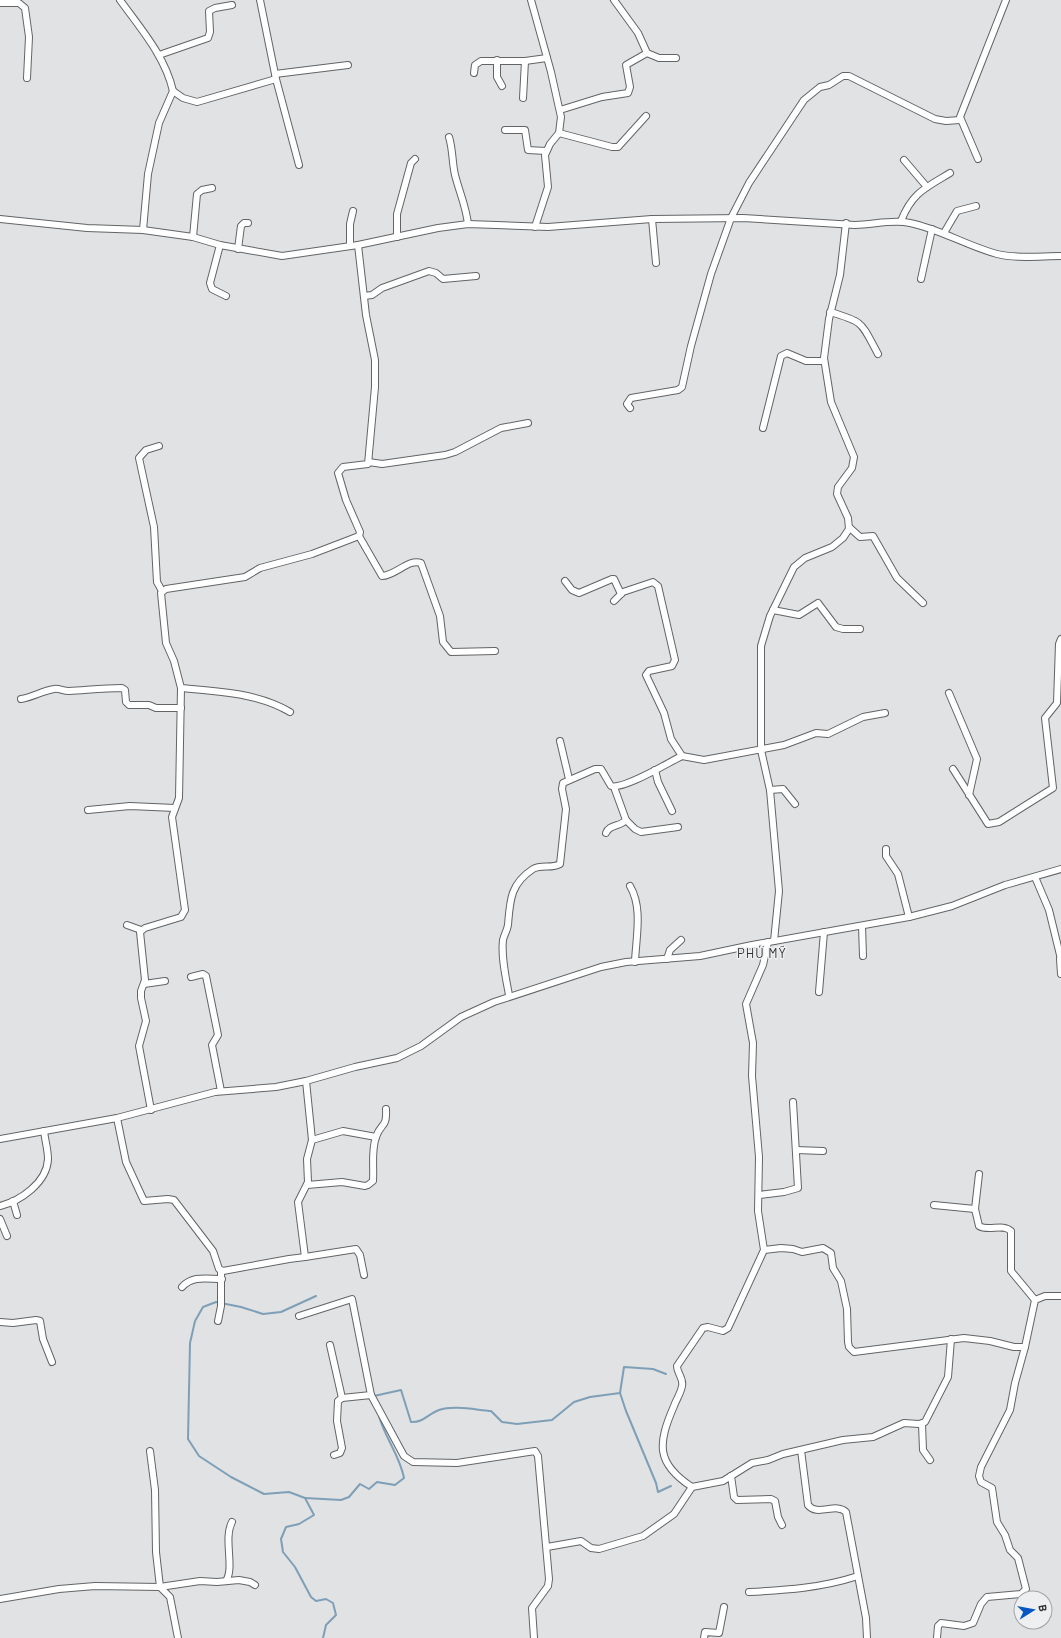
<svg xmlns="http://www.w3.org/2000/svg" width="1061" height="1638" viewBox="0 0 1061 1638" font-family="Barlow,sans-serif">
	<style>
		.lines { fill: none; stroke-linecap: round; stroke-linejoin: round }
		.stream { stroke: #7f9fb7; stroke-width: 2 }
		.street-casing { stroke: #626466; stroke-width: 8 }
		.street { stroke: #fff; stroke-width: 6 }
		.labels { text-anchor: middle; stroke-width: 3; stroke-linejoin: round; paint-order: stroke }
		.quarter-label { font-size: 13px; letter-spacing: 1px; fill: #333334; stroke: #edeff1 }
	</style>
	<rect width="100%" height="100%" fill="#e0e2e4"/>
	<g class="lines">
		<g class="stream">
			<path d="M316,1296L281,1312L263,1314L241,1307L216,1302L203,1307L195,1321L190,1343L188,1439L199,1456L231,1477L264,1494L289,1492L305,1498L314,1515L299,1524L286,1527L281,1539L283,1552L295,1567L311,1597L316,1601L326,1599L333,1603L336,1615L326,1625L323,1638"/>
			<path d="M666,1374L653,1369L624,1367L620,1393L626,1411L656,1483L658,1492L671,1486"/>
			<path d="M374,1396L401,1390L411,1422C423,1423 428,1414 439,1410C454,1405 476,1410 491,1411L502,1422L517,1424L552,1420L574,1402L590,1397L620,1393"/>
			<path d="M305,1498L341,1500L349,1497L360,1484L369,1489L377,1482L395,1485L404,1478C400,1456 385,1438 379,1416"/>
		</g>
		<g class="street-casing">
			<g id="street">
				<path d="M120,0C140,28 165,56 173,91L183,98L197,102L276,79"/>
				<path d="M260,0L276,79L299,165"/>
				<path d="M531,0L551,72L561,117L559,133L550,144L545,155L548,187L535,227"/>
				<path d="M614,0L638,33L647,53"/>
				<path d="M0,3H19L25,8L29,37L27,78"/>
				<path d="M159,55L208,38L210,32L209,11L215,8L232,5"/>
				<path d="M497,60V77L502,86"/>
				<path d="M474,73L475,65L481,61H525L547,58"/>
				<path d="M275,74L348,65"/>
				<path d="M523,98L525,61"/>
				<path d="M560,110L602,97L628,93L630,87L626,65L647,53L659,58H676"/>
				<path d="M505,130H525L528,150L546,151"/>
				<path d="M559,133L612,147H618L646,116"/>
				<path d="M449,137C453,150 452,162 455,175C459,191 466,206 468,224"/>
				<path d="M978,159L960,117L1006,0"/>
				<path d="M904,160L927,187"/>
				<path d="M0,219L87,228L143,230L193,237L220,245L282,256L358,245L438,228L468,224L548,227L652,219L743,218L855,225C873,225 892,219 910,223C940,229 967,246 997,254C1016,259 1041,256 1061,256"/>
				<path d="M652,219L656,263"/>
				<path d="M901,221C912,193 925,188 950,173"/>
				<path d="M143,230L148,174L159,123L173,91"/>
				<path d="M944,233L957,211L976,206"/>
				<path d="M193,237L197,194L202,190L212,188"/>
				<path d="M397,237V214L411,163L415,159"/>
				<path d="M220,245L210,283L212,289L226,296"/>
				<path d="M350,246V224L353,211"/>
				<path d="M238,249L241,226L244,223H248"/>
				<path d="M921,279L932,229"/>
				<path d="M364,296L372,295L382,288L429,271L436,273L443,279L476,276"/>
				<path d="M830,312C865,322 861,323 878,354"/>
				<path d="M630,408L627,404L631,398L678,390L682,387L691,346L711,274L731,218L749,183L804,100L820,87L829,85L843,76H849L935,119L946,121L960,120"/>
				<path d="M763,428L781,356L787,353L806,361H824"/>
				<path d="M159,446L146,450L139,458L154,527L157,582L162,591"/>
				<path d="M369,462L382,464L445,455L455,452L501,428L528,423"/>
				<path d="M850,528L860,537L873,536L897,578L923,603"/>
				<path d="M359,536L382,576C395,576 409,558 421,563L440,616L443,642L451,652L495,651"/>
				<path d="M565,581L572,590L579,593L612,579H614L621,594"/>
				<path d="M614,601L623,592L653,582L658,586L675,660L672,666L649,671L646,675L664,713L671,739L682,756L704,760L784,745L816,733L828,734L863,717L885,713"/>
				<path d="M773,610L799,615L818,603L836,627L843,629H860"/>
				<path d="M181,688C217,691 258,693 290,712"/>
				<path d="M949,693L977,759L969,795"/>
				<path d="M21,699C33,697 42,691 54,689C59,688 63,691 69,691C87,690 104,688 122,688L125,690L126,702L129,705H149L156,708H181"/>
				<path d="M560,741L569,779"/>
				<path d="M953,769L988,824L999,822L1053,788L1045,718L1057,703L1059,644L1061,639"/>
				<path d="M655,770L658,782L672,811"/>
				<path d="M770,790L783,789L795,804"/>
				<path d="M88,810L130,806L175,808"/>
				<path d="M626,820L635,829L641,832L678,827"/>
				<path d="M606,833C609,824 620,827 626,820L614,787"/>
				<path d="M886,849V856L898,874L909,917"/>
				<path d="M1035,877L1049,910L1061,959"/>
				<path d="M630,886C643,908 636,937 635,962"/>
				<path d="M127,925L141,930"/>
				<path d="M862,926L863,956"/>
				<path d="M774,941L779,891L770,790L761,750V646L770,616L794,567L805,558L832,547L843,538L849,529L848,518L837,494L838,487L852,468L854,457L831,402L824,358L829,319L840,275L846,223"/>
				<path d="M667,959L670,950L681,940"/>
				<path d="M1060,959L1061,974"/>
				<path d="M191,977L203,974L206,976L218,1035L212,1045L221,1091"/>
				<path d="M144,984L165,981"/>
				<path d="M819,992L824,932"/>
				<path d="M509,995C506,978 501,958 503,940C504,935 507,931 508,925C510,901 510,884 533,869C541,864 552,869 560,864L566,809L562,789L563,783L595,769H601L611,786C624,790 669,762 682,756"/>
				<path d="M151,1110L139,1046L146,1021L141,998V991L145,980L140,932L145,928L181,917L185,910L172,817L179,798L181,688L174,661L166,643L161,593L166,589L245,577L260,568L312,554L359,536L360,532L346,500L338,473L343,467L368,464L375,387V360L366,315L358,245"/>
				<path d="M117,1118L126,1162L144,1201L168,1199L174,1200L213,1251L219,1269L223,1271L289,1259L305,1257L298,1202L308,1182L307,1159L312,1140L306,1081"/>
				<path d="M0,1139L117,1118L215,1092L276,1087L306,1081L355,1067L397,1058L421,1046L461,1017L494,1002L601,967L626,962L700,956L752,945L909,917L952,906L1005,885L1061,869"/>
				<path d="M312,1140L343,1131L376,1137"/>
				<path d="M796,1150L823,1151"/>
				<path d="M979,1174L975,1209L979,1226C989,1232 1002,1223 1011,1231V1271L1035,1300"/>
				<path d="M307,1185L342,1182L365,1186L368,1185L373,1181C374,1166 371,1151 376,1137C381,1122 387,1129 386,1109"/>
				<path d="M759,1195L784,1192L798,1188L793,1102"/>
				<path d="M13,1201L17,1215"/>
				<path d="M934,1205L975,1209"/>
				<path d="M0,1206C20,1201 47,1183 48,1159C48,1150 45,1140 44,1131"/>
				<path d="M0,1219L7,1236"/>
				<path d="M764,1250L781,1248L793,1249L802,1252L823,1248L831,1253L833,1268L841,1281L847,1309L848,1342L849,1347L854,1352L964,1338L990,1341L1014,1347H1025L1035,1300L1045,1296H1061"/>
				<path d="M305,1257L356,1249L360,1255L364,1275"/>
				<path d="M182,1287C193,1275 207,1279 222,1279"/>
				<path d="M299,1316L352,1299L371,1395"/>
				<path d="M218,1321L221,1306V1271"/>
				<path d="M0,1322L13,1323L36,1320L40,1321L43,1339L52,1362"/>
				<path d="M330,1345L342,1398"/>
				<path d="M922,1424L923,1450L930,1460"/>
				<path d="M801,1450L808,1505C817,1517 836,1502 846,1512L866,1618L867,1638"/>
				<path d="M150,1451L155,1490L156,1552L160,1587L170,1597L178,1638"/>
				<path d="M334,1455L340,1453L342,1448L337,1421L338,1401L342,1398L371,1395L404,1456L413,1462L457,1463L535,1451L538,1456L549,1579L548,1586L532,1608L534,1638"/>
				<path d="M731,1476L734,1497L737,1500L771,1499L775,1501L778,1517L782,1525"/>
				<path d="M692,1487C655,1463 658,1443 674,1406C676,1400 681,1393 682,1386C684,1379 677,1373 677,1366L703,1328L708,1327L723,1331L728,1328L764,1250L758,1211L759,1157L752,1076L753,1043L746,1004L763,965L768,942"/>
				<path d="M547,1547L581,1541L591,1548L599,1549L643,1536L674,1514L692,1487L723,1481L752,1463L768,1460L783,1454L843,1440L873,1437L904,1423L919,1424L925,1422L948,1377L951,1339"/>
				<path d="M226,1581C235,1567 223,1539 232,1522"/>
				<path d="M749,1592C787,1590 821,1588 858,1576"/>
				<path d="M0,1599L59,1589L95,1586L160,1587L200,1581L217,1582L239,1580L250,1582L255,1585"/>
				<path d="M704,1638L705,1632L719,1633L724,1607"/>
				<path d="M937,1638L938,1626L941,1623L964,1626L973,1623L981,1604L987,1597L1021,1594L1026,1589L1018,1558L1010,1550L1005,1535L997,1522L992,1488L981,1482L979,1476L981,1467L1010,1410L1015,1383L1025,1347"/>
			</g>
		</g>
		<use href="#street" class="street"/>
	</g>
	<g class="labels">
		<g class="quarter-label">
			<text x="762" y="958">PHÚ MỸ</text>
		</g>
	</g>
	<g transform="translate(1033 1610) rotate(79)"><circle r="19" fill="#edeff1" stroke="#a3a4a5"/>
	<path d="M0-3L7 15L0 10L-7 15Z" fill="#0758c2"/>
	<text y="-6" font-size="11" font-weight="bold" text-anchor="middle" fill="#333334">B</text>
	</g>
</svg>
